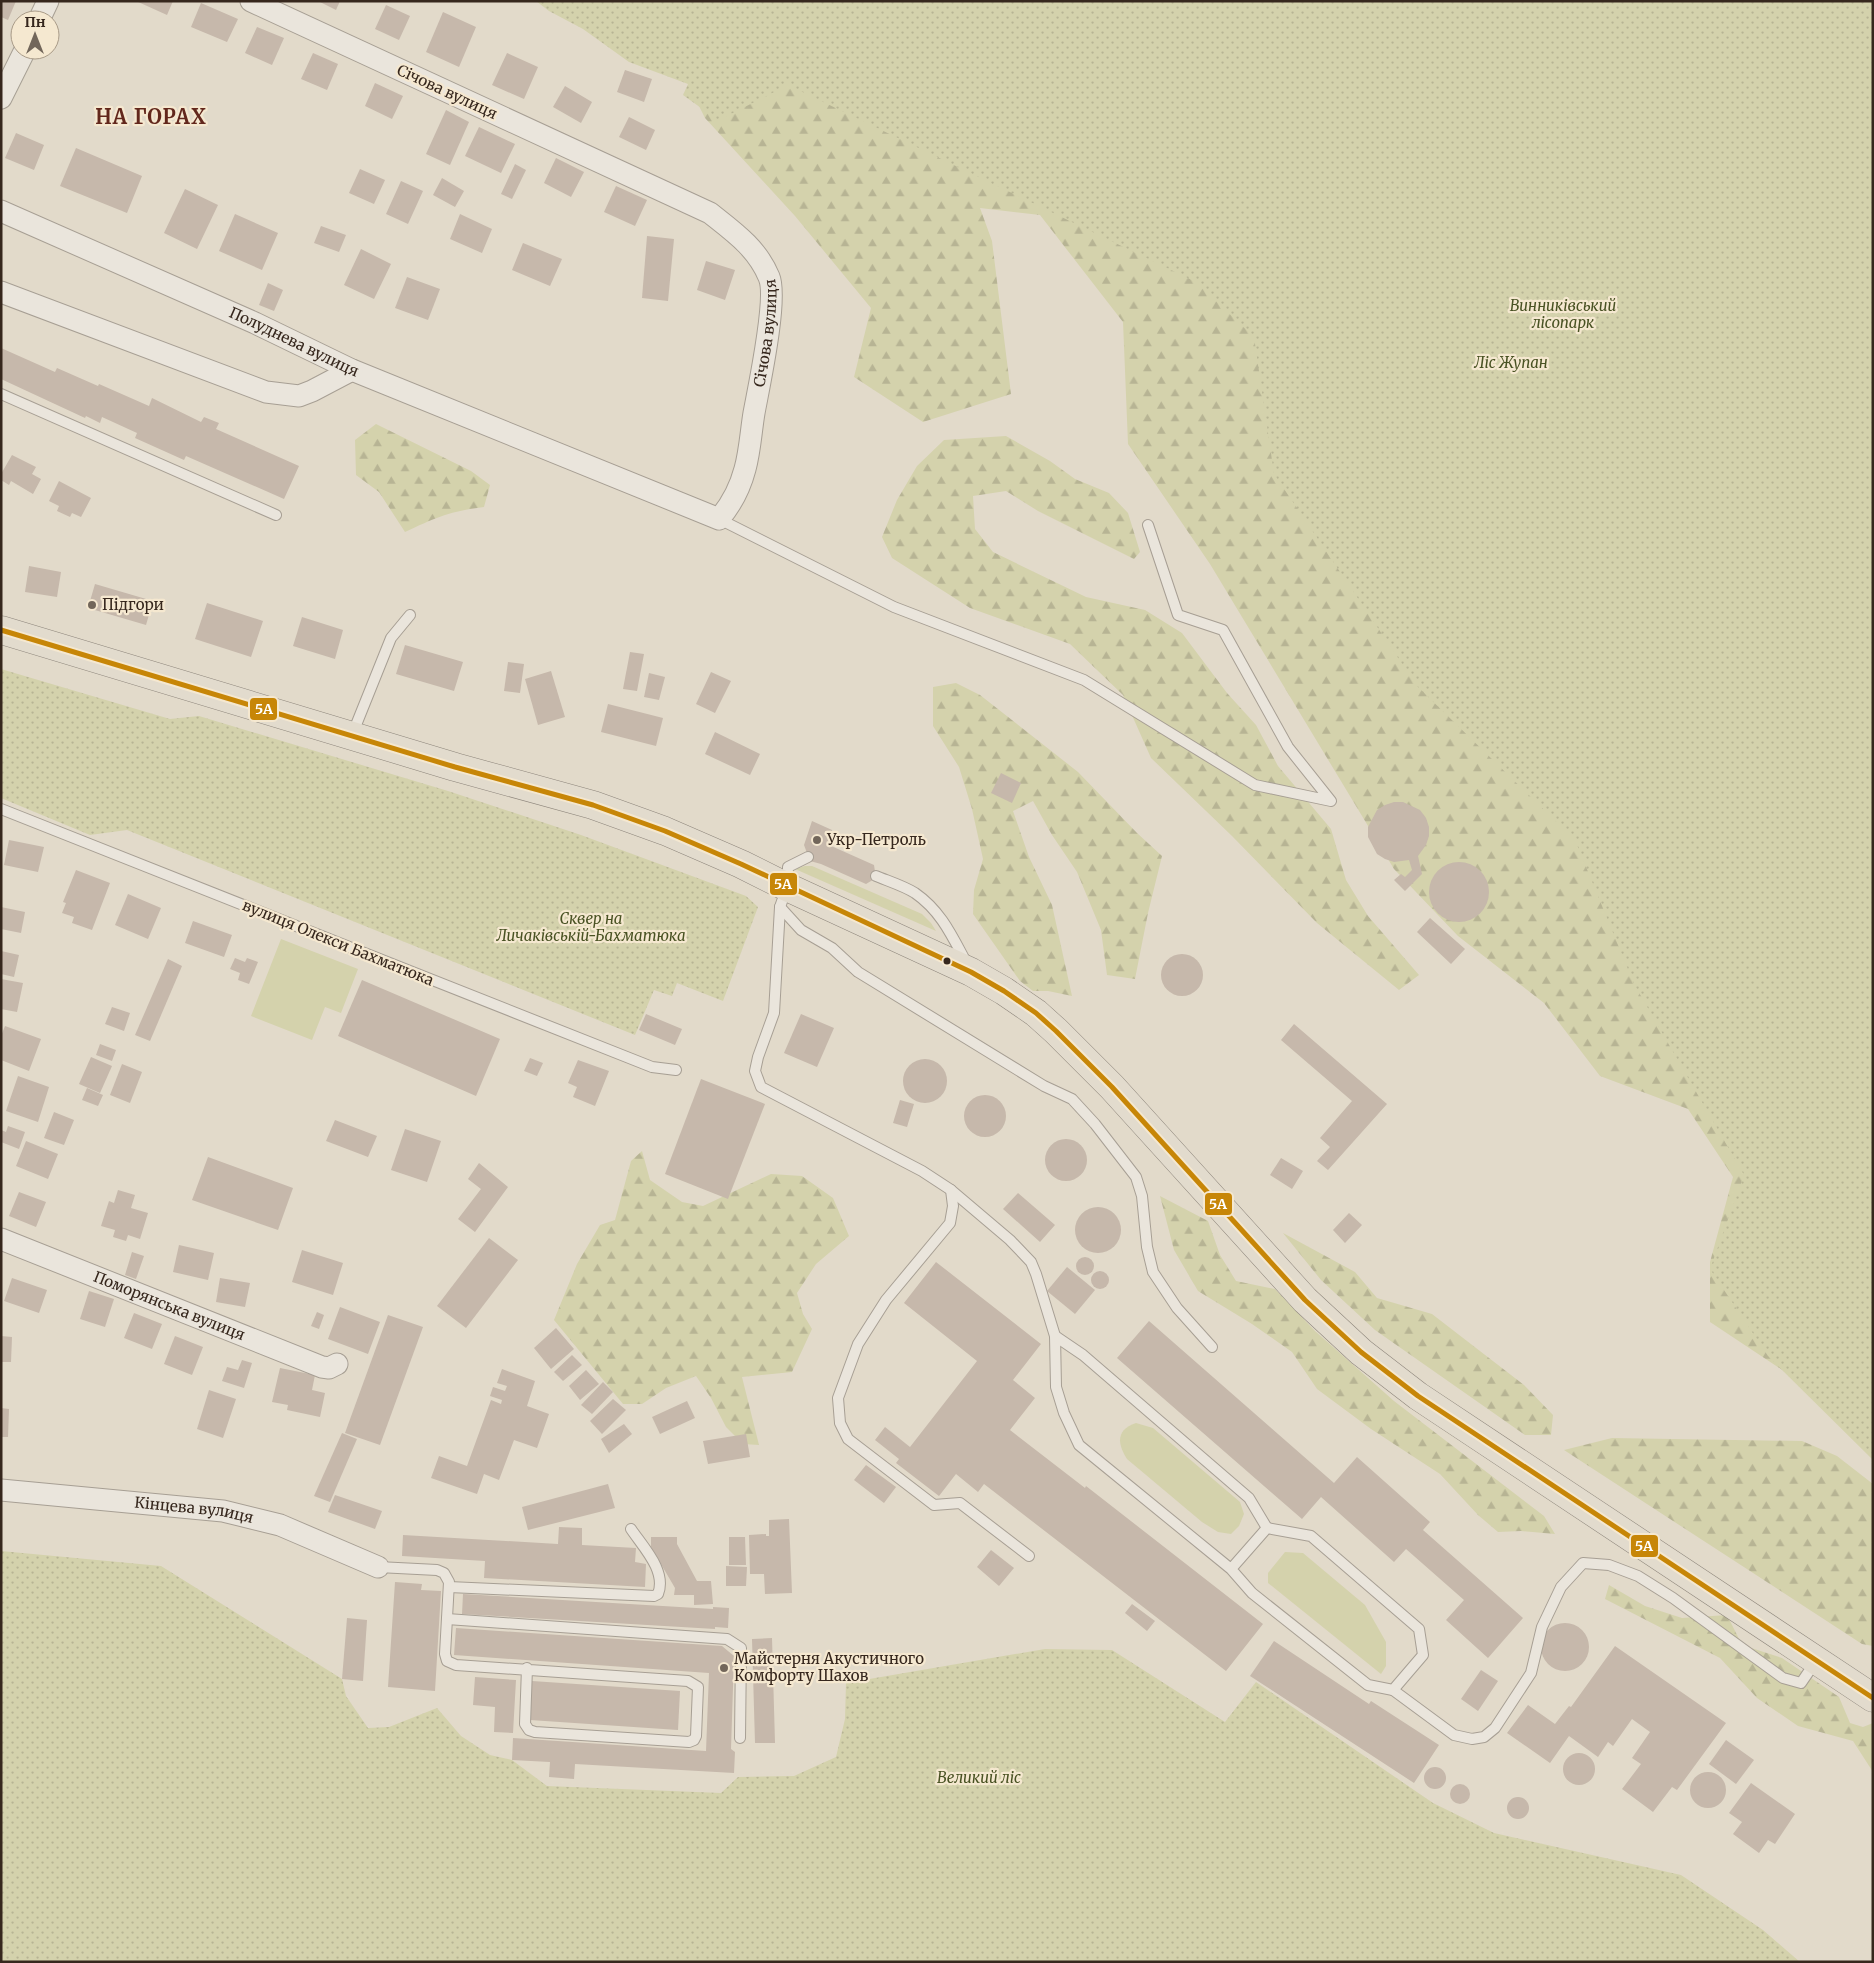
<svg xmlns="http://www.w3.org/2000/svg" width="1874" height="1963" viewBox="0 0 1874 1963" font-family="Merriweather,serif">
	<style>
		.green { fill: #d4d2ac }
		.forest { fill: url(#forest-firs) }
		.park { fill: url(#park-dots) }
		.building { fill: #c6b8ab }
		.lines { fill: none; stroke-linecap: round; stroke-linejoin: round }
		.service-casing { stroke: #a79f94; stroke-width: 12 }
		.minor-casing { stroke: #a79f94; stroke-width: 23 }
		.primary-casing { stroke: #8d857b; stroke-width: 29 }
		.service { stroke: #eae5dc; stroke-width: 10 }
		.minor { stroke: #eae5dc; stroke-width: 21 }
		.primary { stroke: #e2dbcd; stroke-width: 28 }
		.bus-1-casing { stroke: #f5e8d0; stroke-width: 9 }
		.bus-1 { stroke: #c78607; stroke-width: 5 }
		.poi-dot { fill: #72665a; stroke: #f5e8d0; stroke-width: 2 }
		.bus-dot { fill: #36271d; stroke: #f5e8d0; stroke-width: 2 }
		.labels { text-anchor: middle; stroke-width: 4.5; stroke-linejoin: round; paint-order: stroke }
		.street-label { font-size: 15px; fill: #36271d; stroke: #f5e8d0 }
		.park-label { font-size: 15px; font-style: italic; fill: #495223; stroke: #f5e8d0 }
		.poi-label { font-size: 15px; fill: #36271d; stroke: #f5e8d0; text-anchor: start }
		.district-label { font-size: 20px; font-weight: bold; letter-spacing: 1px; fill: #62271c; stroke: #f5e8d0 }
		.line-badge { stroke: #f5e8d0; stroke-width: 2 }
		.badge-label { font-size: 14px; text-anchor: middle; font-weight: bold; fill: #fff }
	</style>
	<defs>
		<pattern id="forest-firs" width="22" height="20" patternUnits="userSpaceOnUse" patternTransform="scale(1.25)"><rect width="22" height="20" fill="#d4d2ac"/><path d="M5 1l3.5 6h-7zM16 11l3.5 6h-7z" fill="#b7b494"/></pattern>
		<pattern id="park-dots" width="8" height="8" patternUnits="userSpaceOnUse" patternTransform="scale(1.25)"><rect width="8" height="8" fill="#d4d2ac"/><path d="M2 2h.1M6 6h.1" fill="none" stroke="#b7b494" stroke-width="1.8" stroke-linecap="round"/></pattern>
	</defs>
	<rect width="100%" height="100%" fill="#e2daca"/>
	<g class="green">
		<path d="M805,866H812L922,914L931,923L936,931L795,869Z"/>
		<path d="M281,939L358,969L341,1013L325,1007L312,1040L251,1016Z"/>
		<path d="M1136,1423L1153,1428L1240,1502L1244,1514L1239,1526L1231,1534L1218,1532L1202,1522L1127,1459C1117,1443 1116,1430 1136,1423Z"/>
		<path d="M1285,1552L1303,1553L1365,1605L1386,1642V1666L1381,1674L1268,1583V1573Z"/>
	</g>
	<g class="forest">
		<path d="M1873,1V1430L1710,1322V1262L1733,1177L1688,1109L1600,1076L1544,1003L1458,936L1394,869L1210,564L1128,444L1123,322L1040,215L980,208L992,241L1011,394L923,422L854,377L871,308L795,216L705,118L676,60Z"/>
		<path d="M376,424L471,471L490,485L484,507C450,511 435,518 405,532L379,492L356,475L355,440Z"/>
		<path d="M1006,436L1050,461L1075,479L1109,493L1128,513L1140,552L1134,559L1038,511L1006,491L973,496L975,529L993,552L1086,597L1145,610L1182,633L1227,693L1256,725L1278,766L1331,829L1346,880L1368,916L1419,975L1399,990L1317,923L1232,836L1151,758L1123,695L1070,644L970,608L892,558L882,537L897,500L917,466L944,440Z"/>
		<path d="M956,683L980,695L1078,772L1137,833L1162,856L1148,913L1135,979L1107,975L1101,930L1077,872L1052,835L1033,801L1013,811L1029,857L1052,905L1072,996L1048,991H1033L1020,981L973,914L974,890L983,859L972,809L959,767L933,726V687Z"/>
		<path d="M642,1151L650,1180L682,1202L703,1206L771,1174L802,1176L833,1198L849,1236L816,1264L797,1293L803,1314L812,1329L792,1372L742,1377L759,1445L743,1444L726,1427L711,1398L696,1376L666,1388L642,1404H623L554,1320L577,1264L600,1225L615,1220L631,1161Z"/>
		<path d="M1160,1196L1208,1221L1220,1255L1236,1281L1275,1289L1315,1331L1394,1401L1544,1516L1555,1534L1521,1531L1498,1532L1478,1515L1440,1474L1371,1429L1317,1389L1292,1352L1252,1324L1198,1291L1174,1250Z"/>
		<path d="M1283,1233L1355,1272L1377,1298L1432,1314L1524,1385L1553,1415L1551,1435H1525L1375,1330L1321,1280Z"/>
		<path d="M1612,1438L1802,1441L1837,1456L1873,1484V1646L1862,1644L1564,1450Z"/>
		<path d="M1609,1585L1645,1606L1682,1618L1727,1615L1742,1645L1782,1658L1839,1697L1850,1723L1863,1727L1873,1723V1772L1853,1741L1798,1726L1757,1698L1720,1658L1605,1599Z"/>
	</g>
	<g class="park">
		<path d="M536,1H1873V1460L1768,1356L1710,1269L1744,1175L1634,984L1575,840L1417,686L1274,474L1254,337L1196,282L788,85L717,121L708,113L683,95L688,84L629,62L583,29L549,11Z"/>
		<path d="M1,669L170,719L199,716L448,791L581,835L746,896L758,907L723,1001L677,983L672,996L654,990L635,1035L127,830L90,835L1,798Z"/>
		<path d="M1,1551L161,1566L342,1679L346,1696L368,1728L389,1727L437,1708L461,1736L490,1755L512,1760L547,1786L721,1793L738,1777L794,1776L836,1757L845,1719L846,1683L1045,1649L1112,1650L1225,1722L1256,1682L1433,1803L1494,1833L1681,1875L1763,1930L1800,1962H1Z"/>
	</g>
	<g class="building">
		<path d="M1,1H16L8,20L1,17Z"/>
		<path d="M136,1H173L167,15Z"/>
		<path d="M318,1H340L336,10Z"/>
		<path d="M201,3L238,19L227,42L191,27Z"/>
		<path d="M386,5L410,16L399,40L375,29Z"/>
		<path d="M443,12L476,27L459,67L426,52Z"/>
		<path d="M257,27L284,38L272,65L245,53Z"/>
		<path d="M313,53L338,64L327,90L301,79Z"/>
		<path d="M507,53L538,67L524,99L492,85Z"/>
		<path d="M625,70L652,79L644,102L617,92Z"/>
		<path d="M375,83L403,96L392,119L365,106Z"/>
		<path d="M565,86L592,102L581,123L553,107Z"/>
		<path d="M446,110L469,122L450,165L426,154Z"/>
		<path d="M629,117L655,130L646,150L619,137Z"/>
		<path d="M479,127L515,144L501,173L465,156Z"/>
		<path d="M16,133L44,145L34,170L5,158Z"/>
		<path d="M76,148L142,176L127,213L60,186Z"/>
		<path d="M556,158L584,172L571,197L544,183Z"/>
		<path d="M515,164L526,170L512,199L501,194Z"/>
		<path d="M360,169L385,180L374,204L349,193Z"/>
		<path d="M442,178L464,191L455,207L433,195Z"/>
		<path d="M401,181L423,191L408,224L386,214Z"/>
		<path d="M616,186L647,200L635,226L604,212Z"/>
		<path d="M185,189L218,205L197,249L164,233Z"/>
		<path d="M235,214L278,233L262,270L219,251Z"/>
		<path d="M460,214L492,229L482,253L450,239Z"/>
		<path d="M321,226L346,235L339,252L314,243Z"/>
		<path d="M647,236L674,239L668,301L642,298Z"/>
		<path d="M523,243L562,259L550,286L512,270Z"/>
		<path d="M361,249L391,264L374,299L344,285Z"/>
		<path d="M706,261L735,270L725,300L697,290Z"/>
		<path d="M407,277L440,289L428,320L395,308Z"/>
		<path d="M268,283L283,290L274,311L259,305Z"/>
		<path d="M1,348L55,372L57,368L98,386L99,384L149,406L152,398L201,422L204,417L219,423L216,429L299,466L284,499L186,456L184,460L135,438L137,433L102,417L100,423L86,416L85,418L1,379Z"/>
		<path d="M12,455L36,467L32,474L41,479L33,494L11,481L9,485L1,480V474Z"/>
		<path d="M59,481L91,498L81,517L72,513L70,517L57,511L59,506L49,501Z"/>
		<path d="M29,566L61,572L57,597L25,592Z"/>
		<path d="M95,584L153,601L146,625L88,608Z"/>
		<path d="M207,603L263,621L251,657L195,639Z"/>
		<path d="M302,617L343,630L335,659L293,646Z"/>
		<path d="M405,645L463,662L454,691L396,674Z"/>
		<path d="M630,652L644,654L637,691L623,689Z"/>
		<path d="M508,662L524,664L520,693L504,691Z"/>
		<path d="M551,671L565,717L538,725L525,679Z"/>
		<path d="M711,672L731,681L715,713L696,704Z"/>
		<path d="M649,673L665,677L659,700L644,697Z"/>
		<path d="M608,704L663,718L656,746L601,732Z"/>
		<path d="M715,732L760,754L750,775L705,754Z"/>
		<path d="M1001,773L1021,783L1012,803L991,793Z"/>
		<path d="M1394,802H1403L1420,810L1426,818L1429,827V836L1426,845L1418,856L1422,874L1405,891L1394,880L1401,874L1405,877L1412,870L1409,860L1394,862L1385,859L1377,854L1368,837V827L1377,810L1385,805Z"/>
		<path d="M812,821L832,830L829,845L874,865L876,878L866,884L821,864L810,861L804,845Z"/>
		<path d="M9,840L44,847L38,872L4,865Z"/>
		<circle cx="1459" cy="892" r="30"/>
		<path d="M76,870L110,883L92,930L72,923L74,917L62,913L66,903L63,902Z"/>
		<path d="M128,894L161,908L148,939L115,925Z"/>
		<path d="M1,907L25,912L21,933L1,929Z"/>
		<path d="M1430,918L1465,949L1451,964L1417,932Z"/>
		<path d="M193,921L232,935L224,957L185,943Z"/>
		<path d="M1,951L19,955L14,977L1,974Z"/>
		<circle cx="1182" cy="975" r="21"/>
		<path d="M235,958L245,962L247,958L258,962L249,984L238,980L240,973L230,969Z"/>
		<path d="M168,959L182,966L150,1041L135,1035Z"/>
		<path d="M1,979L23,983L17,1012L1,1009Z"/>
		<path d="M362,980L500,1039L476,1096L338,1036Z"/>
		<path d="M112,1007L130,1013L124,1031L105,1024Z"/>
		<path d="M646,1014L682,1029L675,1045L639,1030Z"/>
		<path d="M801,1014L834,1028L817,1067L784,1053Z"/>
		<path d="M1294,1024L1387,1104L1328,1170L1317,1161L1330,1147L1320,1138L1352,1101L1281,1040Z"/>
		<path d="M5,1026L41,1039L29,1071L1,1060V1036Z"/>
		<path d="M100,1044L116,1050L112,1061L96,1055Z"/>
		<path d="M91,1057L112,1066L100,1093L79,1084Z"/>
		<path d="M530,1058L543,1063L537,1076L524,1071Z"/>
		<circle cx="925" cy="1081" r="22"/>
		<path d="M578,1060L609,1071L595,1106L573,1097L577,1087L568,1083Z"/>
		<path d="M122,1064L142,1072L130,1103L110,1095Z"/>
		<path d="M18,1076L49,1087L38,1122L6,1111Z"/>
		<path d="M701,1079L765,1104L728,1199L665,1174Z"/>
		<path d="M87,1088L103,1095L98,1106L82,1100Z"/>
		<circle cx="985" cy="1116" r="21"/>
		<path d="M900,1100L914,1104L907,1127L893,1123Z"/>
		<path d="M54,1112L74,1120L64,1145L44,1138Z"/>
		<path d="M335,1120L377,1136L368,1157L326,1141Z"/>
		<path d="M8,1126L25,1132L19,1149L1,1142V1130L6,1132Z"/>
		<path d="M405,1129L441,1141L427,1182L391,1170Z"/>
		<circle cx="1066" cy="1160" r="21"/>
		<path d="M26,1141L58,1154L48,1179L16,1166Z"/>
		<path d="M208,1157L293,1188L278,1230L192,1200Z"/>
		<path d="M1281,1158L1303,1171L1292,1189L1270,1175Z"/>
		<path d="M479,1163L508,1187L475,1232L458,1219L481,1189L468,1179Z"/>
		<path d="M118,1190L135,1195L131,1208L148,1213L140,1239L128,1235L126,1241L113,1237L115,1230L101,1226L109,1201L114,1203Z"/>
		<path d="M19,1192L46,1202L36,1227L9,1216Z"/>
		<path d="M1018,1193L1055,1225L1040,1242L1003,1209Z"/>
		<circle cx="1098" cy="1230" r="23"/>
		<path d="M1349,1213L1362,1225L1345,1243L1333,1230Z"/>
		<path d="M489,1238L518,1260L466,1328L437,1306Z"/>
		<path d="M179,1245L214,1253L208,1280L173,1272Z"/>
		<path d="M302,1250L343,1263L333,1295L292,1282Z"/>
		<path d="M132,1252L144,1256L136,1279L125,1275Z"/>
		<circle cx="1085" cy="1266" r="9"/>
		<path d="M936,1262L1041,1344L1013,1380L1035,1398L1010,1430L1085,1488L1086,1486L1263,1624L1226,1671L984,1484L978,1492L956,1474L939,1496L896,1463L899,1459L875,1440L885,1427L910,1447L977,1361L904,1303Z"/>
		<path d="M1067,1267L1095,1290L1075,1314L1047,1291Z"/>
		<circle cx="1100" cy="1280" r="9"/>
		<path d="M12,1278L47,1290L39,1313L4,1301Z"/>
		<path d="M220,1278L250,1283L245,1307L216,1302Z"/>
		<path d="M89,1291L114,1299L105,1327L80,1319Z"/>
		<path d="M340,1307L380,1322L368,1354L328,1339Z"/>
		<path d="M317,1312L324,1315L319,1329L311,1326Z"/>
		<path d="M134,1313L162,1324L152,1349L124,1338Z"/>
		<path d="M388,1315L423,1327L380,1445L345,1433Z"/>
		<path d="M1149,1321L1334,1483L1357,1457L1430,1522L1423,1530L1523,1618L1488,1658L1446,1620L1464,1600L1406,1549L1394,1562L1321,1497L1302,1519L1117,1358Z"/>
		<path d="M556,1328L574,1349L551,1369L534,1348Z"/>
		<path d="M1,1336L12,1337L11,1362H1Z"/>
		<path d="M175,1336L203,1347L192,1375L164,1364Z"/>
		<path d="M572,1355L582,1365L563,1381L554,1372Z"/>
		<path d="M242,1360L252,1363L244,1388L222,1381L227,1367L238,1370Z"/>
		<path d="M280,1368L315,1375L312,1390L325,1393L320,1417L287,1410L288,1405L272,1402Z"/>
		<path d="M502,1369L535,1381L527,1406L549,1414L537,1448L514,1440L499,1480L484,1474L477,1494L431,1478L439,1456L467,1466L491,1400L501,1404L502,1400L490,1396L493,1387L505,1391L507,1386L497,1383Z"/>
		<path d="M586,1370L599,1384L580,1400L569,1386Z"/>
		<path d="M603,1382L613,1392L592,1414L581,1405Z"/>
		<path d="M209,1390L236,1399L223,1438L197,1429Z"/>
		<path d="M613,1399L626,1410L602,1434L590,1421Z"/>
		<path d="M687,1401L695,1418L660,1434L652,1417Z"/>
		<path d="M1,1408L9,1409L8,1437H1Z"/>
		<path d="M624,1424L632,1434L609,1453L601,1439Z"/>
		<path d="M342,1433L357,1439L330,1502L314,1496Z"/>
		<path d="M746,1434L750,1457L708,1464L703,1441Z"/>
		<path d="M866,1465L896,1487L884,1503L854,1480Z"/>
		<path d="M608,1484L615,1508L528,1530L522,1507Z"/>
		<path d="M335,1495L382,1511L375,1529L328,1512Z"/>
		<path d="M789,1519L792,1593L765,1594L764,1574H750L749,1535L766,1534V1536H769V1520Z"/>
		<path d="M559,1527L582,1528V1545L636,1548L635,1562L646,1564L645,1587L484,1578L485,1561L402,1556L403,1535L558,1544Z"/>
		<path d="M651,1537H677V1544L697,1581H711L713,1604L694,1605V1595H674L675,1588L651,1547Z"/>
		<path d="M729,1537H745L746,1565H729Z"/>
		<path d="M991,1550L1014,1568L999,1586L977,1567Z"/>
		<path d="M726,1566L747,1567L746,1586H726Z"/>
		<path d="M395,1582L422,1584L421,1590L441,1591L435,1691L388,1687Z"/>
		<path d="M463,1594L713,1609V1607L729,1608L728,1628L715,1627V1629L462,1614Z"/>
		<path d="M1132,1604L1155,1621L1147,1631L1125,1613Z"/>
		<path d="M347,1618L367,1620L363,1681L342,1679Z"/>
		<circle cx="1565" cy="1647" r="24"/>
		<path d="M456,1628L722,1646L734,1656L731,1749L735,1752L734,1773L575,1764L574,1779L549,1777L550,1762L512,1760L513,1738L706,1751L709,1673L454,1655Z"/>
		<path d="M772,1638L775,1743H755L752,1639Z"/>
		<path d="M1274,1641L1369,1704L1371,1701L1439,1745L1414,1783L1250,1676Z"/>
		<path d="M1615,1646L1726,1723L1677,1790L1672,1787L1653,1812L1622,1789L1641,1764L1632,1758L1650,1732L1632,1719L1613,1746L1608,1742L1598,1757L1569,1736L1550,1763L1507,1733L1528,1705L1555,1724L1569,1706L1571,1707Z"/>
		<path d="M1481,1670L1498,1681L1478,1711L1461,1699Z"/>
		<path d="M475,1677L516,1680L513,1733L494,1732L495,1707L473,1705Z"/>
		<path d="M532,1681L680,1691L678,1730L530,1720Z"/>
		<path d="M1726,1740L1754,1760L1736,1784L1709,1764Z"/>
		<circle cx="1579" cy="1769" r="16"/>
		<circle cx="1435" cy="1778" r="11"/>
		<circle cx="1708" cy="1790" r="18"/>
		<path d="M1751,1783L1795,1814L1775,1844L1768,1840L1759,1853L1733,1834L1742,1822L1729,1813Z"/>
		<circle cx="1460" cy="1794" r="10"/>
		<circle cx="1518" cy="1808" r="11"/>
	</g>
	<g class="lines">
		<g class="service-casing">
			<g id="service">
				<path d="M1,394L276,515"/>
				<path d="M719,519L894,607L1084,680L1255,785L1331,801L1288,747L1223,630L1178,615L1148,525"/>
				<path d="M352,735L391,638L410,615"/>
				<path d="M1,809L652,1067L676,1070"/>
				<path d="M808,857L788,867L787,887L780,907L774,1013L758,1057L755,1071L761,1087L922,1171L951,1190L1010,1240L1031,1262L1036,1274L1055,1336L1056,1387L1064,1413L1079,1445L1231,1569L1252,1593L1368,1685L1393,1690L1423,1655L1419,1629L1311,1536L1267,1528L1231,1569"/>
				<path d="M876,876C888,881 904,886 915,893C941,911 952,936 966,962"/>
				<path d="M780,907L801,930L832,948L858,972L1044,1086L1072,1099L1095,1124L1136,1177L1142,1196L1147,1247L1153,1272L1177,1308L1212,1347"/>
				<path d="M951,1190L953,1206L950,1223L886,1300L858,1344L838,1398L840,1423L848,1439L934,1505L960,1503L1029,1556"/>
				<path d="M1055,1336L1083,1355L1249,1498L1267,1528"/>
				<path d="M378,1567L437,1570L444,1573L449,1582L445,1654L447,1661L456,1665L688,1681L698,1687L696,1736L694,1740L689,1742L535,1732L529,1730L525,1724L527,1668"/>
				<path d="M449,1587L654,1596L658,1594C667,1571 643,1547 631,1529"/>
				<path d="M447,1619L727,1639L741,1648L740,1738"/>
				<path d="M1393,1690L1454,1735L1472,1739L1484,1737L1495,1728L1531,1673L1542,1627L1561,1587L1583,1563L1609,1565L1638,1576L1673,1598L1783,1678L1801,1683L1816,1661"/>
			</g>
		</g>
		<g class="minor-casing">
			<g id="minor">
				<path d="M39,20L48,1"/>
				<path d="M1,98L25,50"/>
				<path id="s1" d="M1,211L255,323L352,370L719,519C731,505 740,488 745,469C750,451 751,431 754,413C759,386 778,298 769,277C757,248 734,232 710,213L251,1"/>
				<path d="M1,292L266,392L299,396L312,391L352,370"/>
				<path id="s2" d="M1,1239L322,1367L329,1368L337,1364"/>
				<path id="s3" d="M1,1490L223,1511L280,1525L378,1567"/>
			</g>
		</g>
		<g class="primary-casing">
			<path id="primary" d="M1,630L455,767L593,805L665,831L741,864L787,887L971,972L1004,991L1036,1013L1056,1031L1112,1087L1305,1300L1361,1352L1418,1396L1873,1698"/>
		</g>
		<use href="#service" class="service"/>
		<use href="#minor" class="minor"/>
		<use href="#primary" class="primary"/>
		<g class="bus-1-casing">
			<path id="bus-1" d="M1,630L455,767L593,805L665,831L741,864L971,972L1004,991L1036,1013L1056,1031L1112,1087L1305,1300L1361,1352L1418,1396L1873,1698"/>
		</g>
		<use href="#bus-1" class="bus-1"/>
	</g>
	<g class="poi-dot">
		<circle cx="92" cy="605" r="5"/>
		<circle cx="817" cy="840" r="5"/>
		<circle cx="724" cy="1668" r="5"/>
	</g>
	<circle class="bus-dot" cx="947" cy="961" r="4.5"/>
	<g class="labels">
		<g class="street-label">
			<text transform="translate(447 92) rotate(25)" y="5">Січова вулиця</text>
			<text dy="5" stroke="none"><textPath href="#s1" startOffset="976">Січова вулиця</textPath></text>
			<text dy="5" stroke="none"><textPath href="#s1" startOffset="321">Полуднева вулиця</textPath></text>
			<text transform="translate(338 943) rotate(22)" y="5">вулиця Олекси Бахматюка</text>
			<text dy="5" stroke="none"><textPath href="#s2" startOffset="181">Поморянська вулиця</textPath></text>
			<text dy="5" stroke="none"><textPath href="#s3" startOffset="194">Кінцева вулиця</textPath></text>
		</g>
		<g class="park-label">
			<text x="1563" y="311">Винниківський<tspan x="1563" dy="17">лісопарк</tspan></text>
			<text x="1511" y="368">Ліс Жупан</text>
			<text x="591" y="924">Сквер на<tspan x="591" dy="17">Личаківській-Бахматюка</tspan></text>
			<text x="979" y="1783">Великий ліс</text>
		</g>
		<g class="poi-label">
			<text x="102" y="610">Підгори</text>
			<text x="827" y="845">Укр-Петроль</text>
			<text x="734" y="1664">Майстерня Акустичного<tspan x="734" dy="17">Комфорту Шахов</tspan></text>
		</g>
		<g class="district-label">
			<text x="151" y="124">НА ГОРАХ</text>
		</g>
	</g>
	<g class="line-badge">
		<rect x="249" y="697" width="29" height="24" rx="5" fill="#c78607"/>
		<rect x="769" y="872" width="29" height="24" rx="5" fill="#c78607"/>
		<rect x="1204" y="1192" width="29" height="24" rx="5" fill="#c78607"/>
		<rect x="1630" y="1534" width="29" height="24" rx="5" fill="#c78607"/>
	</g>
	<g class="badge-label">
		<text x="264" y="714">5А</text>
		<text x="783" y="889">5А</text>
		<text x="1218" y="1209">5А</text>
		<text x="1644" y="1551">5А</text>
	</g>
	<rect width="1874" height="1963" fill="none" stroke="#36271d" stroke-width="5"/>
	<g transform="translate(35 35)"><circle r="24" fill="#f5e8d0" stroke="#a99b88"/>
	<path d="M0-4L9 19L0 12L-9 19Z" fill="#72665a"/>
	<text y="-8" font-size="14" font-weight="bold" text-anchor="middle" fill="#36271d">Пн</text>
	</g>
</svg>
